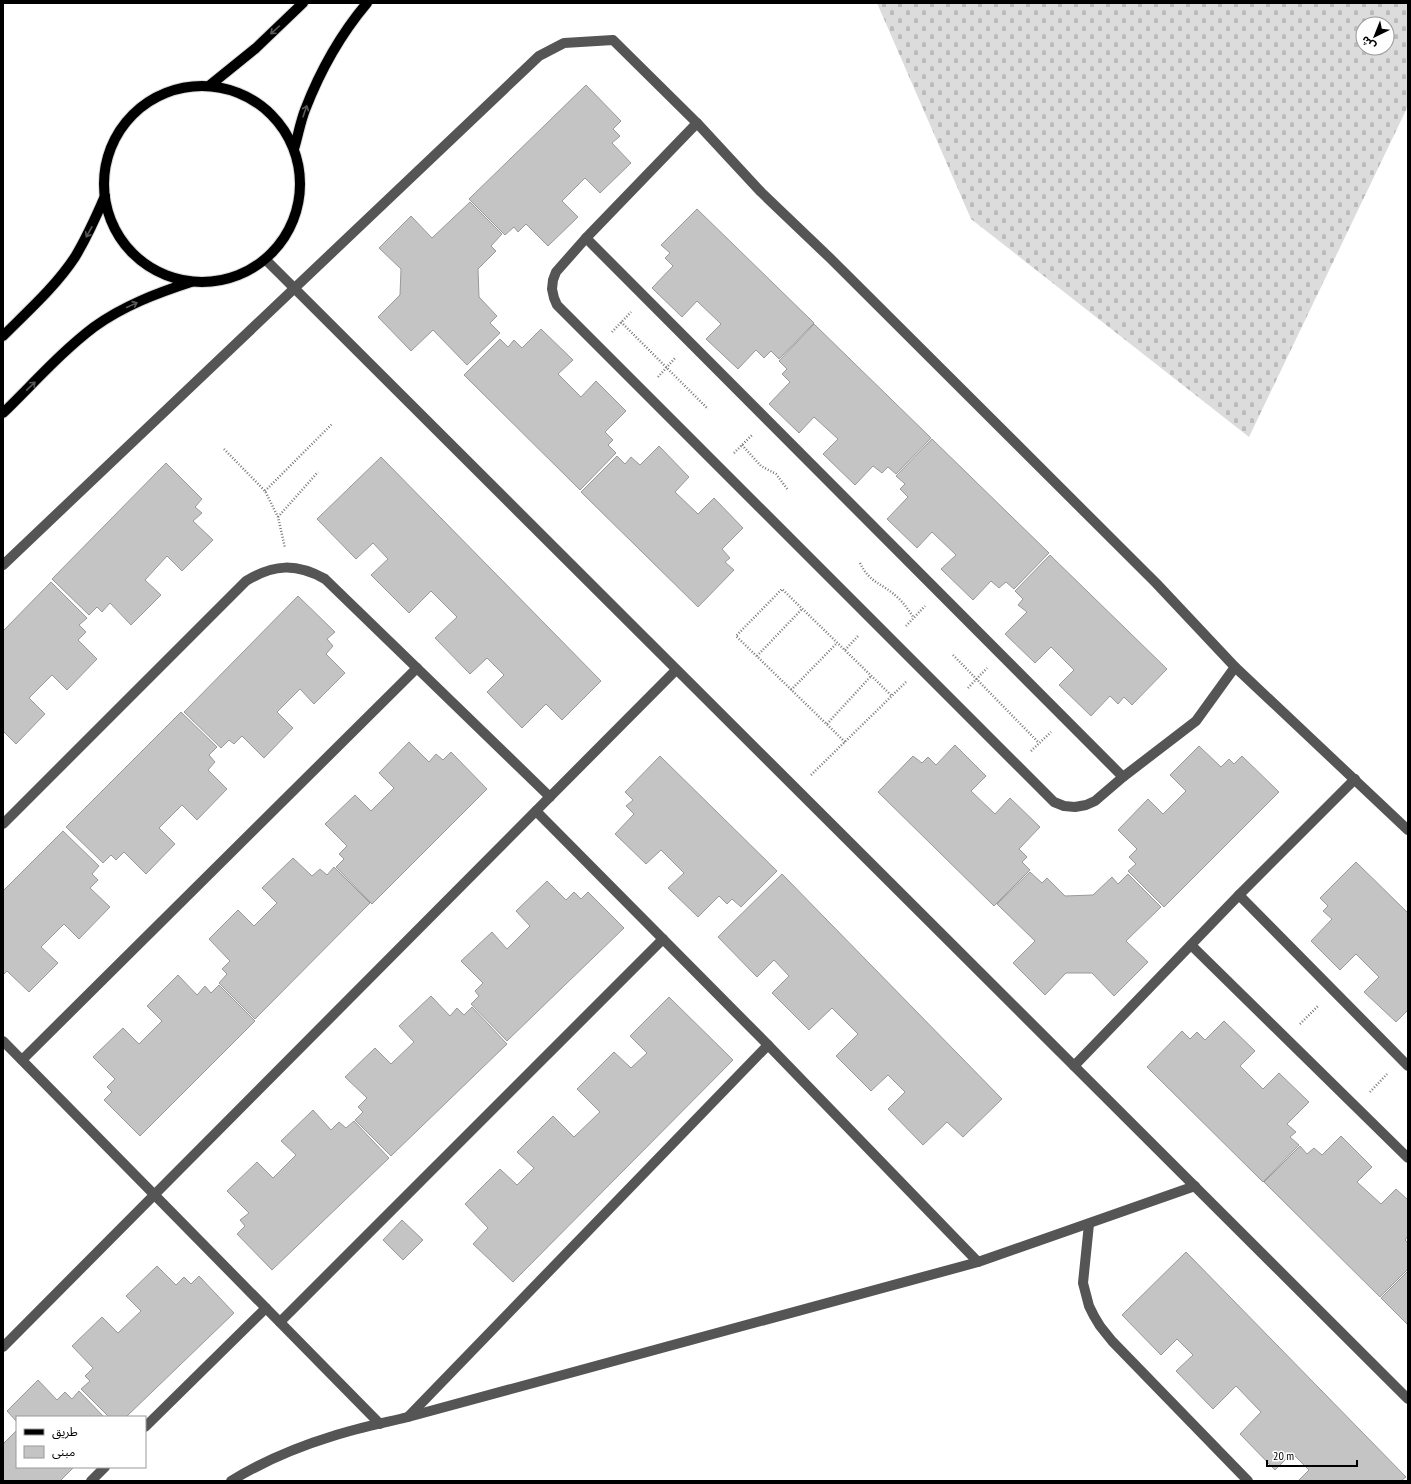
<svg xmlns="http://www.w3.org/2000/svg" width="1411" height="1484" viewBox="0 0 1411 1484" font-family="'PT Sans Narrow','Noto Sans Arabic',sans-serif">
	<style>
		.cemetery { fill: url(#cemetery-stones); fill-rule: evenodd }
		.building { fill: #c4c4c4; stroke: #999 }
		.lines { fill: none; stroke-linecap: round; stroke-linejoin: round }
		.major-casing { stroke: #dbdbdb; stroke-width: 12 }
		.path { stroke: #777; stroke-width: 2.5; stroke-dasharray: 1 2; stroke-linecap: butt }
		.minor { stroke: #555; stroke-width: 10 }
		.major { stroke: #000; stroke-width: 10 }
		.oneway { stroke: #595959 }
	</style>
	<defs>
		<pattern id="cemetery-stones" width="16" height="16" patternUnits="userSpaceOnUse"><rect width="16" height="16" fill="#dcdcdc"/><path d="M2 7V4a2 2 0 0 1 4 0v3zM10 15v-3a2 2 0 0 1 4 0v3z" fill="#bbb"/></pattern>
	</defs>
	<rect width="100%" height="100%" fill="#fff"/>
	<path class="cemetery" d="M877,3H1408V106L1249,437L971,219ZM1363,24H1387V48H1363Z"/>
	<g class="building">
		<path d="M586,85L621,121L613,129L620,136L612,143L631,163L600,193L585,178L562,201L578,217L548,246L526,224L518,232L514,227L505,235L469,199Z"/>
		<path d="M470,202L502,234L491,246L496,251L478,269L479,297L497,316L490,323L500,333L467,365L433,330L411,351L378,317L400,295L401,269L379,248L411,216L432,238Z"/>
		<path d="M697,209L814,323L779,359L771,351L764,358L756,350L738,369L706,339L721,324L697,301L682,317L652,288L673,266L665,258L670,253L661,245Z"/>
		<path d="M814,324L931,438L896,474L888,467L882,473L873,466L855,485L823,454L838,439L814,417L799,433L769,404L790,382L782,374L787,369L779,361Z"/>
		<path d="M541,329L573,360L558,374L581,397L596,381L626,411L605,432L613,440L608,445L616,453L580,490L464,375L500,339L508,347L514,340L522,348Z"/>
		<path d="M932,439L1049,553L1014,589L1006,582L999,588L991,581L973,600L941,569L956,555L932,532L917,548L887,519L908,497L900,489L905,484L896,476Z"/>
		<path d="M659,446L689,477L675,492L698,514L714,498L743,528L722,549L730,558L725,562L734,570L698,607L581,492L617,456L625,464L631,457L640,465Z"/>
		<path d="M381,457L601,681L562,720L546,704L522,728L487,692L504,675L487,658L470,674L435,638L457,617L431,591L409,613L371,575L388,559L373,543L356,559L317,519Z"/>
		<path d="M166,463L202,499L195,507L202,513L193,521L213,540L182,571L167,556L145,580L161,595L131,625L110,603L102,612L97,607L89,615L52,579Z"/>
		<path d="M1050,555L1167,669L1132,705L1124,697L1118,704L1110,696L1091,716L1059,685L1074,670L1051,647L1035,663L1005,634L1027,612L1018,605L1023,599L1015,591Z"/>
		<path d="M51,582L87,618L79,625L86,632L78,640L97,659L67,690L52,675L29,698L45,714L16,744L3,731V631Z"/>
		<path d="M298,596L335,632L327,639L333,646L326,654L345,673L314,704L300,689L277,712L293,728L264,758L242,736L234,744L229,740L221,748L184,712Z"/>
		<path d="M181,712L217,747L209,755L215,762L208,770L227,789L197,820L182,805L159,828L175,844L146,874L124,852L116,860L111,855L103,863L66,827Z"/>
		<path d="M409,742L429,762L436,754L443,760L451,752L487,789L372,904L336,867L344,859L339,854L347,846L325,824L355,795L371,811L394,788L379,773Z"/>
		<path d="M955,745L986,776L971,791L995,814L1010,798L1040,827L1019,849L1027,857L1022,862L1030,870L994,906L878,792L913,756L922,763L928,757L936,765Z"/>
		<path d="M1199,746L1221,767L1229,759L1234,764L1242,756L1279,792L1164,907L1128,871L1136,864L1129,857L1137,849L1118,830L1148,799L1163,814L1186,791L1170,775Z"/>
		<path d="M660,756L777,871L741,907L732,899L727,904L719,896L698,917L668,888L684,873L661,850L646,864L615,834L634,814L626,806L633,800L625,792Z"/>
		<path d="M63,831L99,866L92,874L98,880L90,888L110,907L79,939L64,924L41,947L58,963L29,992L7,971L3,975V891Z"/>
		<path d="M293,858L312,876L320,869L327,875L334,867L370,903L255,1019L219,983L227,974L222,969L230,961L209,939L238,910L254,926L277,903L262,888Z"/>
		<path d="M1356,862L1408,913V1010L1396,1022L1364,992L1379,977L1356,954L1340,970L1311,941L1332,919L1323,911L1328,906L1320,898Z"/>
		<path d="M1030,872L1042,883L1047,878L1065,896L1093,895L1112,877L1118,884L1128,874L1161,907L1126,941L1148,962L1114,996L1092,973H1066L1045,995L1013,963L1035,941L997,904Z"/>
		<path d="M782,874L1002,1099L963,1137L947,1122L923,1145L888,1109L905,1092L888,1075L871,1091L836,1056L858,1034L832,1008L809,1030L772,993L789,976L774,960L757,977L718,937Z"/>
		<path d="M547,881L566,900L574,892L581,899L588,892L624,928L507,1041L471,1004L479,996L475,991L483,983L461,961L492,932L507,949L530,926L516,911Z"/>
		<path d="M178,975L197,995L205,986L211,993L219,985L255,1021L140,1136L104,1100L112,1092L107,1087L115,1079L93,1057L123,1028L139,1044L162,1021L147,1006Z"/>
		<path d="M431,996L450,1016L457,1008L464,1015L472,1007L507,1044L391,1156L355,1120L363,1112L358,1107L367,1098L345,1077L375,1048L391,1064L414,1042L399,1026Z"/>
		<path d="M669,997L733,1060L513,1282L473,1244L488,1228L465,1204L500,1169L517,1185L534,1168L517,1152L553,1116L574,1137L600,1112L577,1089L614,1052L631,1068L647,1053L630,1036Z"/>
		<path d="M1224,1021L1255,1051L1240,1066L1263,1089L1279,1073L1309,1102L1287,1124L1296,1132L1290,1137L1299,1145L1263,1182L1147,1067L1182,1031L1190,1039L1197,1032L1205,1040Z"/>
		<path d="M313,1110L331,1130L339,1122L346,1128L354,1121L389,1158L272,1270L237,1234L245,1226L240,1220L249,1213L227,1191L257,1162L273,1178L296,1155L281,1141Z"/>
		<path d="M1341,1136L1372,1167L1357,1182L1381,1204L1396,1189L1408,1200V1236L1405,1240L1408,1243V1269L1380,1297L1264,1182L1300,1146L1307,1154L1314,1148L1322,1155Z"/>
		<path d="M402,1220L423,1240L403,1260L383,1240Z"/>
		<path d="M1186,1252L1406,1477L1401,1481H1298L1309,1470L1292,1453L1275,1470L1240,1434L1261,1412L1236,1386L1213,1409L1176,1371L1193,1355L1177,1339L1161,1355L1122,1315Z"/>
		<path d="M157,1266L176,1285L184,1277L191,1284L199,1276L234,1313L126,1417H109L81,1389L90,1381L85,1376L93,1368L72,1346L102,1317L118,1333L141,1311L126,1296Z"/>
		<path d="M1408,1271V1325L1381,1298Z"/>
		<path d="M38,1380L57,1400L65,1392L72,1399L79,1391L104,1417H17V1422L7,1411Z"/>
		<path d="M17,1430V1467H74L60,1481H3V1444Z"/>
	</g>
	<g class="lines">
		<g class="major-casing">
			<g id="major">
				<circle cx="202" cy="184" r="98"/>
				<path d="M209,86L256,48L303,3"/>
				<path d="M294,149C298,136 300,123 305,110C320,71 340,35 367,3"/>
				<path d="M3,336C28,311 56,286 75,257C87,237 96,217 105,196"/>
				<path d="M3,413C33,384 61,352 94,327C123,306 157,293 191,282"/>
			</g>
		</g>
		<g class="path">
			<path d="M621,322L708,409"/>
			<path d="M612,332L631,312"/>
			<path d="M658,377L676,357"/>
			<path d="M742,445L761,466L776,474L788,490"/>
			<path d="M224,449L265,491L278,517L285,548"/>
			<path d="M734,453L753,434"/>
			<path d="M265,491L332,424"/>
			<path d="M278,517L318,472"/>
			<path d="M860,563C870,584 883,583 898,598C904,603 909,611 914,618"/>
			<path d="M906,626L925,606"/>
			<path d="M845,650L858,636"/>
			<path d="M953,655L1039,743"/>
			<path d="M757,656L802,609"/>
			<path d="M968,688L987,668"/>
			<path d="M791,690L837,643"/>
			<path d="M827,724L871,676"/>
			<path d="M845,742L736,636L782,589L892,696"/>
			<path d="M1031,751L1051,732"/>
			<path d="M811,775L906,682"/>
			<path d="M1300,1024L1319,1005"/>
			<path d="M1370,1092L1387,1074"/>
		</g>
		<g class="minor">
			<path d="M697,123L586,238L556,272L553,280L552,289L554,298L557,305L1054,802L1064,806L1075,807L1086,805L1095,801L1123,777L1196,721L1235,667"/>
			<path d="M586,238L1123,777"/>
			<path d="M266,260L1408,1399"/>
			<path d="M3,565L539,56L564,43L613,40L697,123L761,192L830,258L1156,583L1235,667L1408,830"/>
			<path d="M536,811L768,1045L978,1262"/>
			<path d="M3,824L246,581C274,564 296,563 325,579L550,797"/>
			<path d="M1239,895L1408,1066"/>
			<path d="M1191,945L1408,1158"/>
			<path d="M3,1041L380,1424"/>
			<path d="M22,1060L417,668"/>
			<path d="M1074,1066L1239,895L1355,779"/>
			<path d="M1089,1224L1083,1283L1089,1306L1094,1316L1100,1326L1112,1341L1248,1481"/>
			<path d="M280,1322L663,939"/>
			<path d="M3,1347L676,670"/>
			<path d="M408,1417L768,1045"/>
			<path d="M145,1427L266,1308"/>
			<path d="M91,1481L105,1467"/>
			<path d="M231,1481C262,1462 297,1447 333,1436C357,1428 383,1423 408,1417L978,1262L1195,1186"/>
		</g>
		<use href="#major" class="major"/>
	</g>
	<defs><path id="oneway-shaft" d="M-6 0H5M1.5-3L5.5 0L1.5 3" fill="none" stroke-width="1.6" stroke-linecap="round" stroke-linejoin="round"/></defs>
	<g class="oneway">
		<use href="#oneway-shaft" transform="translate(275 30) rotate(138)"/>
		<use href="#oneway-shaft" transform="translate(305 111) rotate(-71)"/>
		<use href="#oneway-shaft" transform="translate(89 232) rotate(119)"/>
		<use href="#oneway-shaft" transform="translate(132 305) rotate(-25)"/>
		<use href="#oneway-shaft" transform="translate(31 386) rotate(-44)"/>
	</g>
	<rect width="1411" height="1484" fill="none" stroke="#000000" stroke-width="8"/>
	<rect x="16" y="1416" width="130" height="52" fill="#ffffff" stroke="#999999"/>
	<rect x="24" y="1429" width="20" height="6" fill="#000000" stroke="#999999"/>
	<text x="52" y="1436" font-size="12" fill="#000000">طريق</text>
	<rect x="24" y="1446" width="20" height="12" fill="#c4c4c4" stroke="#999999"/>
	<text x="52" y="1456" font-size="12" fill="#000000">مبنى</text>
	<g transform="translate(1375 36) rotate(223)"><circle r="19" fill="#ffffff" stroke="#999999"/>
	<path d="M0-3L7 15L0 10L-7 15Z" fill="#000000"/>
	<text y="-6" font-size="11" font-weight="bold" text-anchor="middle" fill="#000000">ش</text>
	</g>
	<path d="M1267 1460v6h90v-6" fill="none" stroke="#000000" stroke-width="2"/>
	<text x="1273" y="1460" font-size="12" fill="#000000" stroke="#ffffff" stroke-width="3" paint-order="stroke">20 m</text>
</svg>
